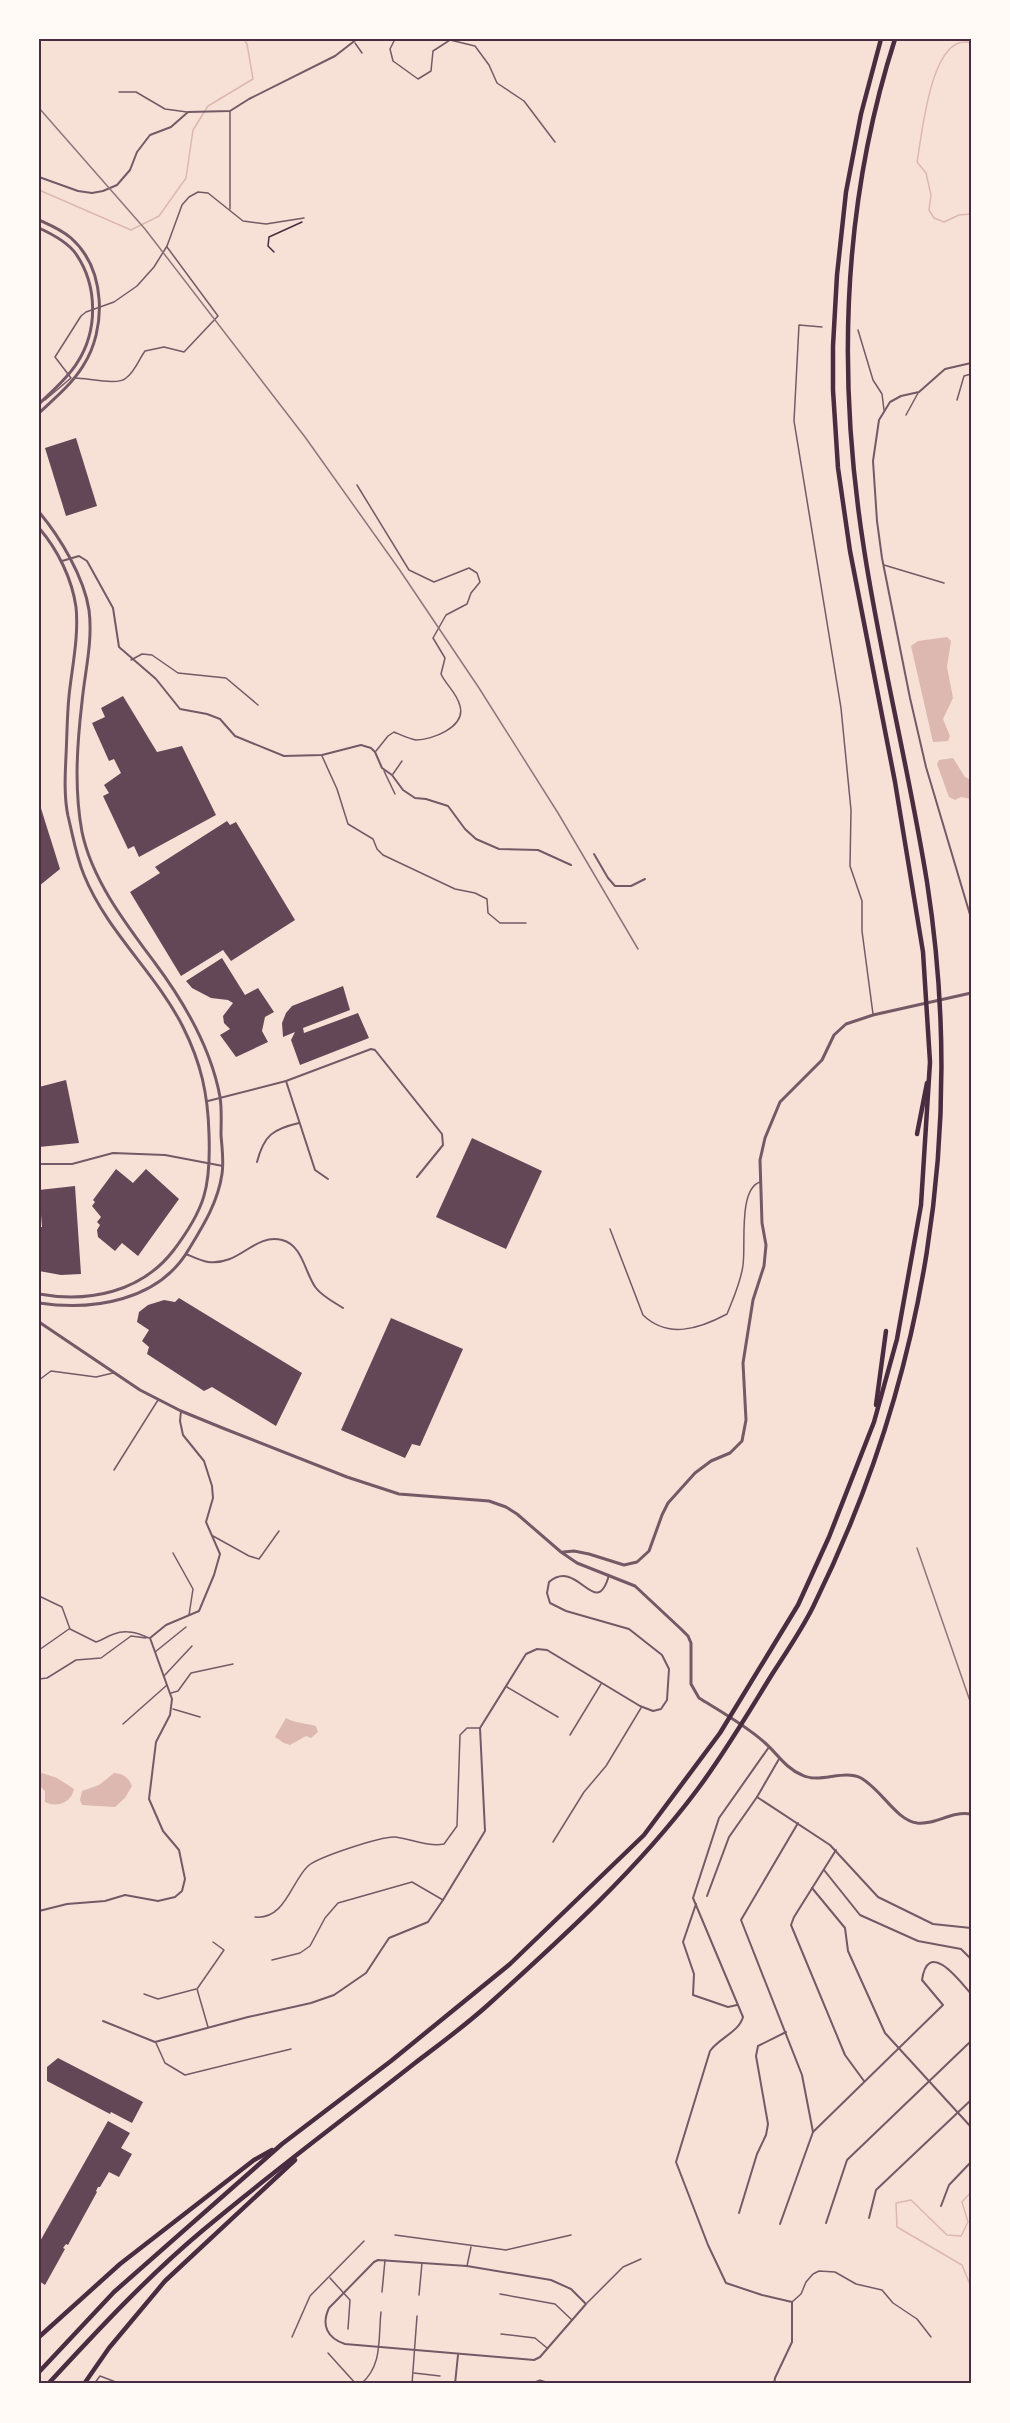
<svg xmlns="http://www.w3.org/2000/svg" width="1010" height="2423" viewBox="0 0 1010 2423" font-family="'DM Sans',sans-serif">
	<style>
		.water { fill: #dcb8b0 }
		.lines { fill: none; stroke-linecap: round; stroke-linejoin: round }
		.stream { stroke: #dcb8b0; stroke-width: 1.5 }
		.building { fill: #644757 }
		.path { stroke: #4a2c40; stroke-width: 1.5 }
		.service { stroke: #755966; stroke-width: 1.5 }
		.minor { stroke: #755966; stroke-width: 2 }
		.tertiary { stroke: #755966; stroke-width: 3 }
		.motorway { stroke: #4a2c40; stroke-width: 4.5 }
		.rail { stroke: #8f747c; stroke-width: 1.5 }
		.neatline { fill: none; stroke: #4a2c40; stroke-width: 2 }
	</style>
	<rect width="100%" height="100%" fill="#f7e1d7"/>
	<g class="water">
		<path d="M947,637L951,641L947,667L953,698L943,719L950,736L948,741L933,742L911,646L918,641Z"/>
		<path d="M953,758L965,777L971,780V799L961,797L955,800L949,797L937,764L939,760Z"/>
		<path d="M286,1718C295,1723 305,1723 316,1726L318,1732L311,1738L306,1736L290,1745L284,1743L275,1737Z"/>
		<path d="M39,1772L57,1778L74,1789C71,1803 57,1808 45,1802V1791L39,1785Z"/>
		<path d="M114,1773C124,1774 128,1777 132,1786L125,1798L115,1807L82,1805L80,1800L82,1791L99,1785Z"/>
	</g>
	<g class="lines">
		<g class="stream">
			<path d="M971,43C931,31 922,135 917,162L926,173L931,195L929,210L934,218L944,222L959,215L971,214"/>
			<path d="M39,190L131,230L159,216L186,178L193,130L208,106L253,79L247,44L244,39"/>
			<path d="M971,2192L962,2202L968,2222L961,2236L947,2235L911,2200L896,2203L897,2227L962,2265L971,2287"/>
		</g>
	</g>
	<g class="building">
		<path d="M76,438L97,506L66,516L45,448Z"/>
		<path d="M123,696L157,752L182,746L216,815L139,857L134,846L128,849L103,796L109,793L104,785L121,773L114,759L109,761L92,723L105,717L101,708Z"/>
		<path d="M39,802L60,869L39,886Z"/>
		<path d="M227,821L230,825L236,822L295,920L231,961L223,950L181,976L130,892L160,873L155,867Z"/>
		<path d="M222,958L245,995L258,988L274,1012L265,1017L262,1031L268,1042L236,1057L220,1035L230,1029L224,1023L223,1016L233,1003L228,1000L211,998L192,988L186,981Z"/>
		<path d="M343,986L350,1010L303,1028L304,1033L358,1013L369,1038L300,1065L291,1040L295,1032L283,1037L282,1023L286,1013L292,1006Z"/>
		<path d="M66,1080L79,1143L39,1147V1087Z"/>
		<path d="M472,1138L542,1171L506,1249L436,1217Z"/>
		<path d="M116,1169L133,1183L146,1169L179,1199L138,1256L122,1243L115,1251L98,1237L97,1230L100,1225L97,1222L101,1217L92,1206L95,1202L93,1200Z"/>
		<path d="M75,1186L81,1274L61,1275L39,1271V1227H42L39,1190Z"/>
		<path d="M179,1298L302,1373L276,1426L212,1387L204,1391L147,1354L149,1347L142,1341L149,1330L137,1322L139,1312L148,1305L164,1300L175,1302Z"/>
		<path d="M391,1318L463,1349L420,1446L412,1444L405,1458L341,1430Z"/>
		<path d="M58,2058L143,2102L132,2123L111,2112L110,2114L47,2081V2067Z"/>
		<path d="M108,2121L130,2133L121,2148L132,2154L119,2177L109,2172L100,2187H98L96,2191L97,2192L68,2245L66,2244L63,2248L65,2249L45,2285L39,2281V2243Z"/>
	</g>
	<g class="lines">
		<path class="path" d="M274,252L268,246L269,237L302,222"/>
		<g class="service">
			<path d="M395,39L390,49L393,61L418,79L431,71L433,51L450,40L475,46L489,65L497,83L524,101L555,142"/>
			<path d="M355,43L362,53"/>
			<path d="M119,92H136L165,109L187,112"/>
			<path d="M230,112V209"/>
			<path d="M822,327L799,325L794,421L841,708L851,810L850,866L862,901V931L873,1014"/>
			<path d="M858,330L873,380L882,394L884,410"/>
			<path d="M75,378C88,378 118,386 126,378C135,372 139,359 145,351L164,347L184,352L218,316L167,247"/>
			<path d="M45,400L71,378L55,357L81,316L86,312L114,302L137,286L154,267L167,246L182,205L189,197L198,192L208,193L243,221L266,224L304,218"/>
			<path d="M957,400L964,376L971,374"/>
			<path d="M906,415L918,393"/>
			<path d="M357,485L409,570L434,582L469,568L477,573L480,582L471,593L467,604L446,615L433,638L445,658L441,674C446,685 457,693 460,706C466,727 432,740 416,740C409,739 401,735 394,732L388,736L376,751"/>
			<path d="M884,565L944,583"/>
			<path d="M131,660L142,654L152,655L178,673L226,678L258,705"/>
			<path d="M322,756L337,789L348,824L373,839L377,849L383,855L455,889L475,893L487,899L488,913L500,923H526"/>
			<path d="M384,771L395,794"/>
			<path d="M393,774L402,761"/>
			<path d="M610,1229L643,1315C668,1339 699,1329 727,1314C733,1299 741,1282 743,1265C746,1246 738,1189 760,1182"/>
			<path d="M39,1380L51,1371L96,1377L113,1373"/>
			<path d="M114,1470L158,1400"/>
			<path d="M213,1536L249,1556L259,1559L279,1531"/>
			<path d="M173,1553L193,1589L189,1615"/>
			<path d="M39,1596L62,1607L70,1629L96,1642C103,1640 107,1636 114,1634C126,1629 138,1633 149,1638"/>
			<path d="M39,1650L69,1629"/>
			<path d="M155,1652L186,1627"/>
			<path d="M164,1676L192,1646"/>
			<path d="M39,1679L47,1678L76,1660L101,1658L131,1636L146,1638"/>
			<path d="M507,1687L558,1717"/>
			<path d="M171,1693L178,1691L191,1673L233,1664"/>
			<path d="M173,1709L200,1717"/>
			<path d="M123,1724L167,1685"/>
			<path d="M570,1735L601,1684"/>
			<path d="M553,1842L584,1792L606,1766L641,1708"/>
			<path d="M255,1917C285,1920 291,1882 308,1866C318,1857 382,1836 395,1837C411,1839 428,1847 444,1844L457,1826L460,1735L467,1728H479"/>
			<path d="M272,1960L300,1953L310,1946L325,1918L338,1903L412,1882L443,1900"/>
			<path d="M144,1994L158,1999L196,1989"/>
			<path d="M208,2027L197,1989L224,1950L213,1942"/>
			<path d="M156,2043L165,2063L185,2075L291,2049"/>
			<path d="M395,2235L506,2250L571,2235"/>
			<path d="M467,2266L471,2247"/>
			<path d="M330,2278L350,2300L348,2329"/>
			<path d="M382,2292L385,2260"/>
			<path d="M500,2294L555,2304L572,2320"/>
			<path d="M419,2295L422,2263"/>
			<path d="M792,2302L801,2294L806,2282L813,2274L819,2271L835,2272L856,2284L882,2290L893,2303L917,2319L931,2337"/>
			<path d="M587,2303L623,2267L641,2259"/>
			<path d="M501,2334L535,2338L547,2348"/>
			<path d="M292,2337L310,2296L364,2241"/>
			<path d="M328,2353L356,2384"/>
			<path d="M414,2373L440,2376"/>
			<path d="M94,2384L100,2376L121,2384"/>
			<path d="M361,2384C383,2365 378,2339 381,2312"/>
			<path d="M412,2384L417,2316"/>
		</g>
		<g class="minor">
			<path d="M39,177L78,191L92,193L103,191L117,185L130,170L137,152L150,135L171,127L188,112L230,111L249,99L335,56L357,39"/>
			<path d="M971,363L945,369L919,392L901,396L890,402L879,420L873,461L877,521L882,558L910,698L926,767L971,918"/>
			<path d="M62,561L79,556L87,561L113,608L119,647L156,679L180,709L207,714L220,719L235,736L284,756L322,755L361,745L371,748L375,752L382,768L392,775L403,790L415,798L426,799L448,806L465,829L476,839L499,849L538,850L571,865"/>
			<path d="M594,854L608,878L615,886H631L645,879"/>
			<path d="M286,1081L315,1170L328,1179"/>
			<path d="M208,1101L286,1081L371,1049L375,1050L442,1134L443,1145L417,1177"/>
			<path d="M257,1162C264,1135 273,1129 299,1123"/>
			<path d="M39,1164H72L113,1153L165,1155L223,1166"/>
			<path d="M186,1254C193,1257 201,1261 208,1262C240,1266 254,1233 282,1240C303,1245 305,1274 316,1288C323,1297 334,1302 343,1308"/>
			<path d="M769,1747L719,1818L693,1898L743,2017C739,2032 719,2038 710,2051L676,2162L708,2245L726,2283L762,2295L792,2302V2342L775,2378L774,2384"/>
			<path d="M779,1759L757,1797L830,1845L878,1897L933,1924L971,1928"/>
			<path d="M836,1850L794,1917L791,1925L845,2055L864,2081"/>
			<path d="M824,1870L860,1915L918,1941L961,1949L971,1959"/>
			<path d="M812,1888L845,1928L848,1951L885,2033L971,2127"/>
			<path d="M707,1896L729,1837L757,1797"/>
			<path d="M696,1904L683,1942L694,1974L693,1995L728,2007L737,2005"/>
			<path d="M39,1911L67,1904L105,1901L125,1895L158,1901L175,1897L182,1891L185,1879L179,1850L163,1831L149,1799L156,1742L170,1715L172,1699L150,1638L166,1625L199,1611L214,1575L220,1554L206,1522L213,1498L212,1486L204,1461L183,1435L180,1421L181,1411"/>
			<path d="M103,2021L155,2042L248,2017L311,2003L334,1995L366,1973L389,1938L428,1922L443,1900L485,1831L480,1728L526,1654L537,1649L547,1650L640,1706L653,1711L661,1709L667,1700L669,1669L662,1655L629,1629L566,1611L550,1603L547,1593L549,1582C578,1557 596,1622 609,1575"/>
			<path d="M813,2132L943,2005L922,1980C928,1938 960,1981 971,1994"/>
			<path d="M941,2206L949,2185L971,2162"/>
			<path d="M739,2213L757,2154L766,2135L768,2124L756,2056L758,2046L786,2032"/>
			<path d="M869,2218L876,2190L971,2100"/>
			<path d="M826,2223L847,2160L970,2042"/>
			<path d="M780,2224L813,2132L802,2075L741,1920L798,1823"/>
			<path d="M378,2260L467,2266L551,2280L571,2289L586,2304L540,2357L534,2360L345,2344C327,2338 321,2325 329,2308L374,2262Z"/>
			<path d="M455,2384L458,2355"/>
		</g>
		<g class="tertiary">
			<path d="M39,220C50,225 62,230 71,238C106,269 107,329 83,366C72,384 54,399 39,413"/>
			<path d="M39,228C52,234 68,242 76,254C98,286 98,331 77,363C67,379 52,391 39,404"/>
			<path d="M39,512C60,537 84,577 89,610C93,641 85,671 82,702C77,745 74,789 82,832C92,880 126,924 155,963C184,1002 211,1047 220,1097C222,1109 221,1123 221,1135C222,1148 224,1162 222,1174C218,1202 203,1226 189,1249C159,1301 93,1311 39,1303"/>
			<path d="M39,528C58,550 72,579 76,607C79,636 72,667 69,696C67,716 67,736 66,756C65,776 64,797 68,816C73,836 76,856 84,875C107,932 156,973 183,1027C201,1063 208,1094 209,1134C211,1187 205,1209 173,1251C141,1292 89,1303 39,1294"/>
			<path d="M39,1322L140,1390L181,1411L225,1429L347,1477L399,1494L489,1501L506,1507L517,1514L561,1552L577,1563L635,1586L681,1629L688,1636L691,1643V1684L699,1698C720,1711 745,1725 764,1742C777,1753 785,1768 802,1775C820,1784 843,1769 861,1778C882,1790 896,1820 917,1823C938,1825 949,1811 971,1814"/>
			<path d="M563,1552L574,1551L589,1554L624,1565L637,1562L649,1551L662,1515L668,1503L695,1473L711,1461L730,1453L742,1441L746,1420L743,1363L753,1300L764,1266L766,1245L762,1223L760,1160L765,1138L780,1102L822,1060L834,1035L846,1024L873,1015L971,993"/>
			<path d="M532,2384L540,2381L550,2384"/>
		</g>
		<g class="motorway">
			<path d="M917,1134L927,1083"/>
			<path d="M876,1405L886,1331"/>
			<path d="M39,2337L120,2264L254,2160L272,2150"/>
			<path d="M39,2372L114,2292L282,2144L391,2061L510,1964L644,1835L720,1733L798,1605L829,1537L874,1422L897,1339L921,1205L930,1062L923,952L895,782L850,551L838,468L833,390V346L837,275L846,192L861,114L881,39"/>
			<path d="M48,2384C97,2331 147,2277 202,2231C271,2173 344,2119 415,2063C440,2044 466,2025 489,2004C562,1938 638,1869 697,1790C724,1754 747,1715 771,1676C785,1654 801,1631 813,1607C925,1380 966,1132 927,882C909,770 881,660 864,549C837,378 842,204 895,39"/>
			<path d="M84,2384L109,2348L165,2281L295,2160"/>
		</g>
		<g class="rail">
			<path d="M39,108L145,229L305,437L399,569L479,688L558,813L638,949"/>
			<path d="M917,1548L971,1704"/>
		</g>
	</g>
	<rect width="1010" height="2423" fill="none" stroke="#fffaf5" stroke-width="81"/>
	<rect x="40" y="40" width="930" height="2342" class="neatline"/>
</svg>
